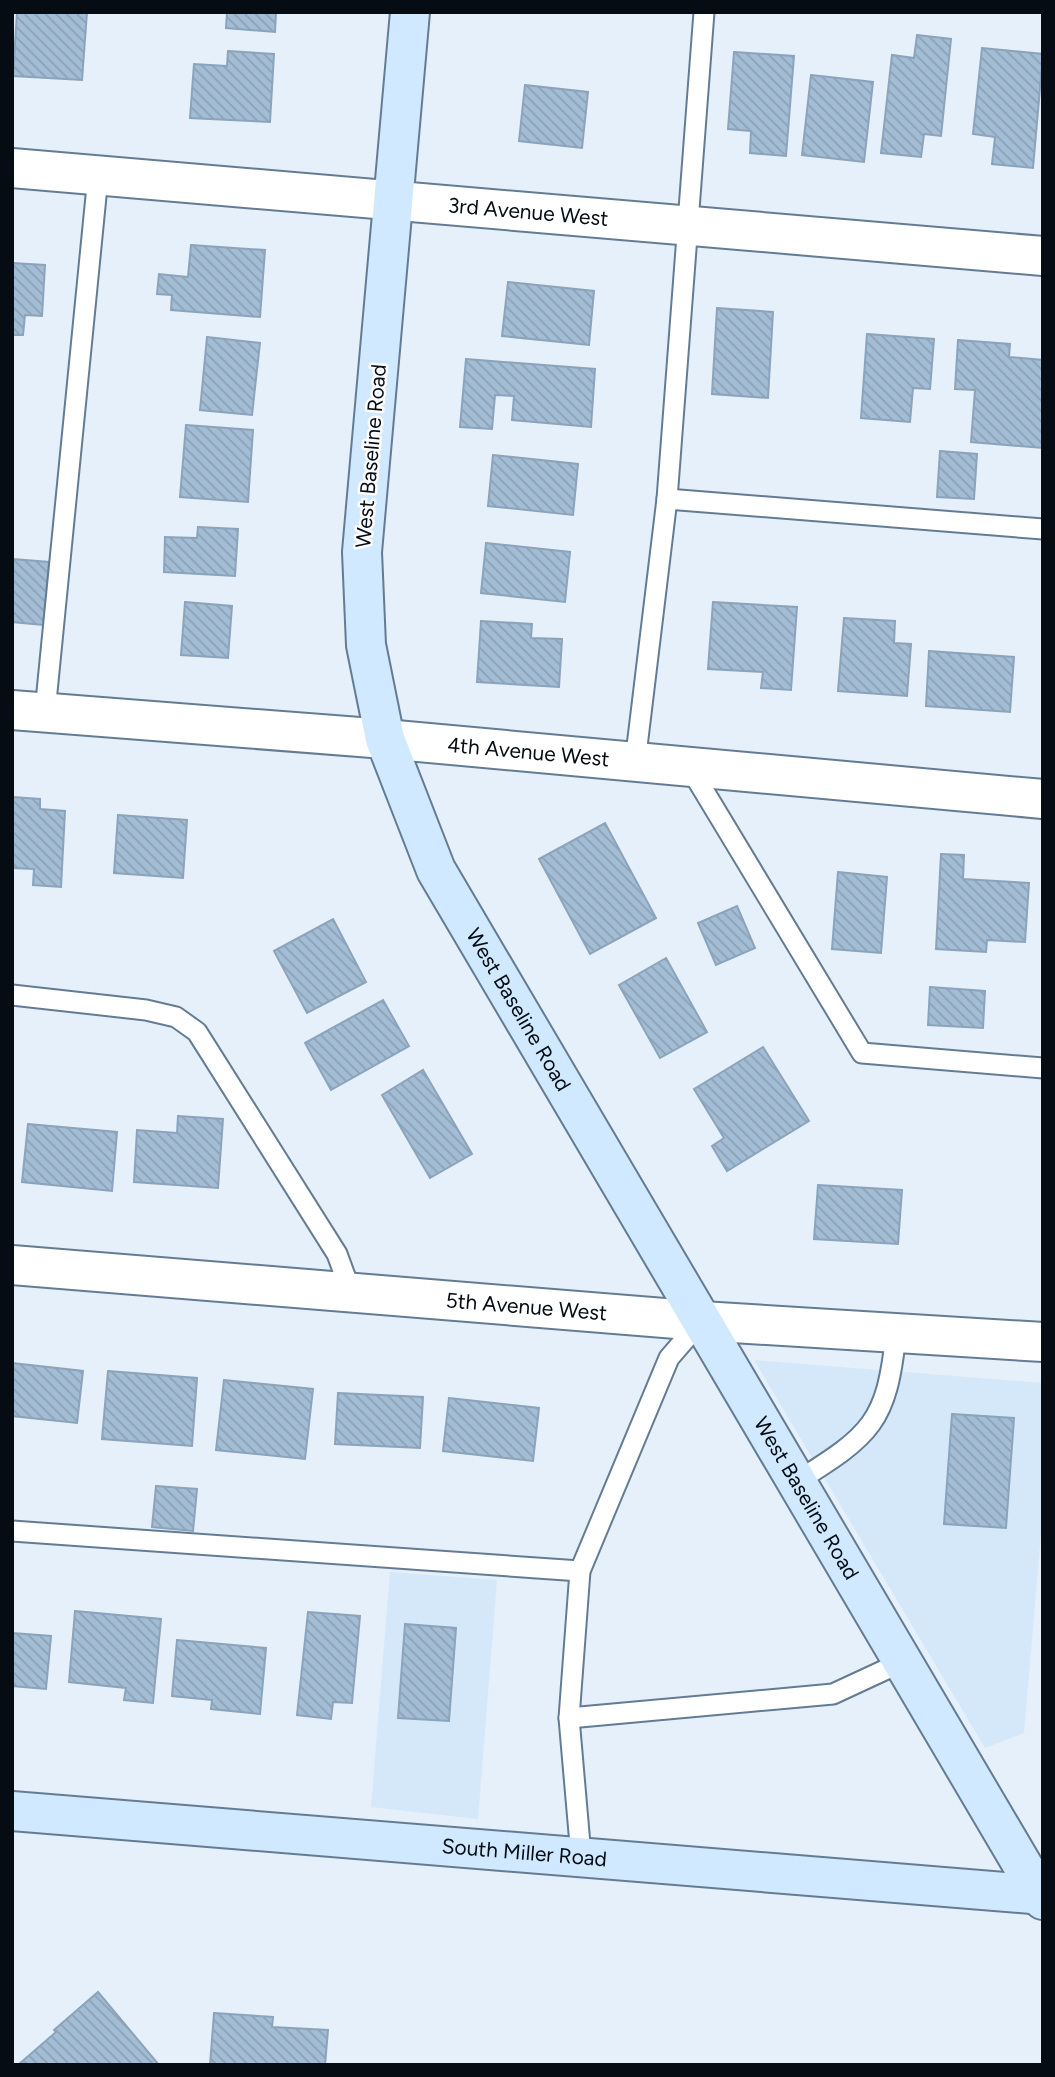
<svg xmlns="http://www.w3.org/2000/svg" width="1055" height="2077" viewBox="0 0 1055 2077" font-family="Figtree,sans-serif">
	<style>
		.built { fill: #d4e8fa }
		.building { fill: url(#building-back-hatch); stroke: #8ba4bb; stroke-width: 2 }
		.lines { fill: none; stroke-linecap: round; stroke-linejoin: round }
		.lane-casing { stroke: #647c93; stroke-width: 23 }
		.street-casing { stroke: #647c93; stroke-width: 42 }
		.secondary-casing { stroke: #647c93; stroke-width: 42 }
		.lane { stroke: #fff; stroke-width: 19 }
		.street { stroke: #fff; stroke-width: 38 }
		.secondary { stroke: #d1e9fe; stroke-width: 38 }
		.labels { text-anchor: middle; stroke-width: 5; stroke-linejoin: round; paint-order: stroke }
		.street-label { font-size: 21px; fill: #050c14; stroke: #fcfcfc }
	</style>
	<defs>
		<pattern id="building-back-hatch" width="6" height="6" patternUnits="userSpaceOnUse" patternTransform="scale(1.75)"><rect width="6" height="6" fill="#a3bdd5"/><path d="M-1 5l2 2M0 0l6 6M5-1l2 2" fill="none" stroke="#8ba1b6"/></pattern>
	</defs>
	<rect width="100%" height="100%" fill="#e5f0fa"/>
	<g class="built">
		<path d="M754,1360L1043,1383V1511L1024,1733L985,1748Z"/>
		<path d="M390,1572L497,1580L478,1819L371,1807Z"/>
	</g>
	<g class="building">
		<path d="M17,12H87L82,80L13,76Z"/>
		<path d="M227,12H276L275,32L226,28Z"/>
		<path d="M917,35L951,39L941,136L924,134L921,157L881,153L892,55L914,58Z"/>
		<path d="M982,48L1043,54L1033,168L992,164L995,137L973,134Z"/>
		<path d="M228,51L274,54L270,122L190,118L194,64L227,66Z"/>
		<path d="M734,52L794,56L786,156L750,153L751,131L728,129Z"/>
		<path d="M811,75L873,82L864,162L802,155Z"/>
		<path d="M525,85L588,92L582,148L519,141Z"/>
		<path d="M191,245L265,250L260,317L171,310L172,295L157,294L159,274L188,277Z"/>
		<path d="M12,263L45,265L42,316L25,315L23,335H12Z"/>
		<path d="M508,282L594,291L589,345L502,336Z"/>
		<path d="M717,308L773,312L768,398L712,394Z"/>
		<path d="M867,334L934,339L930,389L913,388L910,422L861,418Z"/>
		<path d="M207,337L260,343L252,415L200,410Z"/>
		<path d="M958,340L1010,344L1009,357L1043,360V448L971,442L975,390L955,389Z"/>
		<path d="M466,359L595,369L591,427L512,420L514,396L495,395L492,429L460,427Z"/>
		<path d="M186,425L253,430L248,502L180,497Z"/>
		<path d="M940,451L977,454L974,499L937,497Z"/>
		<path d="M493,455L578,464L573,515L488,506Z"/>
		<path d="M198,527L238,529L235,576L164,572L165,537L197,538Z"/>
		<path d="M12,538L13,559L49,562L43,625L12,622Z"/>
		<path d="M486,543L570,552L565,602L481,593Z"/>
		<path d="M185,602L232,606L228,658L181,655Z"/>
		<path d="M713,602L797,607L791,690L761,688L763,672L708,669Z"/>
		<path d="M844,618L895,621L894,643L911,644L907,696L838,691Z"/>
		<path d="M481,621L532,624L531,638L562,639L559,687L477,682Z"/>
		<path d="M929,651L1014,657L1010,712L926,706Z"/>
		<path d="M12,797L40,799V809L65,811L61,887L33,885L34,869L12,868Z"/>
		<path d="M118,815L187,820L183,878L114,873Z"/>
		<path d="M605,823L656,918L590,954L539,859Z"/>
		<path d="M941,854L964,855L963,879L1029,883L1025,942L987,940L986,952L936,949Z"/>
		<path d="M838,872L887,877L881,953L832,949Z"/>
		<path d="M737,906L755,948L716,965L698,923Z"/>
		<path d="M333,919L366,982L307,1013L274,951Z"/>
		<path d="M666,958L707,1032L660,1058L619,985Z"/>
		<path d="M930,987L985,991L983,1028L928,1025Z"/>
		<path d="M383,1000L409,1046L331,1090L305,1043Z"/>
		<path d="M763,1047L809,1121L727,1171L712,1146L724,1138L694,1089Z"/>
		<path d="M423,1070L472,1154L430,1178L382,1095Z"/>
		<path d="M178,1116L223,1119L218,1188L134,1182L137,1130L177,1133Z"/>
		<path d="M28,1124L117,1132L112,1191L22,1182Z"/>
		<path d="M818,1185L902,1190L898,1244L814,1239Z"/>
		<path d="M12,1363L83,1371L77,1423L12,1416Z"/>
		<path d="M108,1371L197,1378L192,1446L102,1439Z"/>
		<path d="M224,1380L313,1389L305,1459L216,1450Z"/>
		<path d="M338,1393L423,1397L420,1448L335,1444Z"/>
		<path d="M449,1398L539,1408L533,1461L443,1451Z"/>
		<path d="M952,1414L1014,1418L1006,1528L944,1524Z"/>
		<path d="M156,1486L197,1489L193,1531L152,1527Z"/>
		<path d="M75,1611L161,1619L153,1703L124,1700L126,1688L69,1682Z"/>
		<path d="M308,1612L360,1616L352,1703L333,1702L331,1719L297,1715Z"/>
		<path d="M405,1624L456,1628L449,1721L398,1718Z"/>
		<path d="M12,1633L51,1636L46,1689L12,1686Z"/>
		<path d="M177,1640L266,1648L260,1714L211,1709L212,1700L172,1696Z"/>
		<path d="M98,1992L159,2065H18L56,2032L54,2030Z"/>
		<path d="M214,2013L273,2017L272,2027L328,2030L325,2065H210Z"/>
	</g>
	<g class="lines">
		<g class="lane-casing">
			<g id="lane">
				<path d="M667,499L1043,529"/>
				<path d="M45,712L98,176"/>
				<path d="M635,763L667,499L704,12"/>
				<path d="M690,768L862,1053L1043,1068"/>
				<path d="M12,995L146,1010L176,1017L197,1032L337,1254L352,1295"/>
				<path d="M796,1482C871,1435 887,1423 896,1333"/>
				<path d="M12,1531L580,1571"/>
				<path d="M569,1718L833,1694L902,1662"/>
				<path d="M581,1856L569,1718L580,1571L669,1358L701,1321"/>
			</g>
		</g>
		<g class="street-casing">
			<g id="street">
				<path id="s1" d="M12,168L1043,256"/>
				<path id="s2" d="M12,710L385,739L1043,799"/>
				<path id="s3" d="M12,1265L701,1321L1043,1342"/>
			</g>
		</g>
		<g class="secondary-casing">
			<g id="secondary">
				<path id="s4" d="M410,12L362,552L366,645L385,739L436,870L1043,1900"/>
				<path id="s5" d="M12,1811L1043,1895"/>
			</g>
		</g>
		<use href="#lane" class="lane"/>
		<use href="#street" class="street"/>
		<use href="#secondary" class="secondary"/>
	</g>
	<g class="labels">
		<g class="street-label">
			<text dy="7" stroke="none"><textPath href="#s1" startOffset="518">3rd Avenue West</textPath></text>
			<text transform="translate(371 456) rotate(-85)" y="7">West Baseline Road</text>
			<text dy="7" stroke="none"><textPath href="#s2" startOffset="518">4th Avenue West</textPath></text>
			<text dy="7" stroke="none"><textPath href="#s4" startOffset="1034">West Baseline Road</textPath></text>
			<text dy="7" stroke="none"><textPath href="#s3" startOffset="516">5th Avenue West</textPath></text>
			<text dy="7" stroke="none"><textPath href="#s4" startOffset="1601">West Baseline Road</textPath></text>
			<text dy="7" stroke="none"><textPath href="#s5" startOffset="514">South Miller Road</textPath></text>
		</g>
	</g>
	<rect width="1055" height="2077" fill="none" stroke="#050c14" stroke-width="28"/>
</svg>
